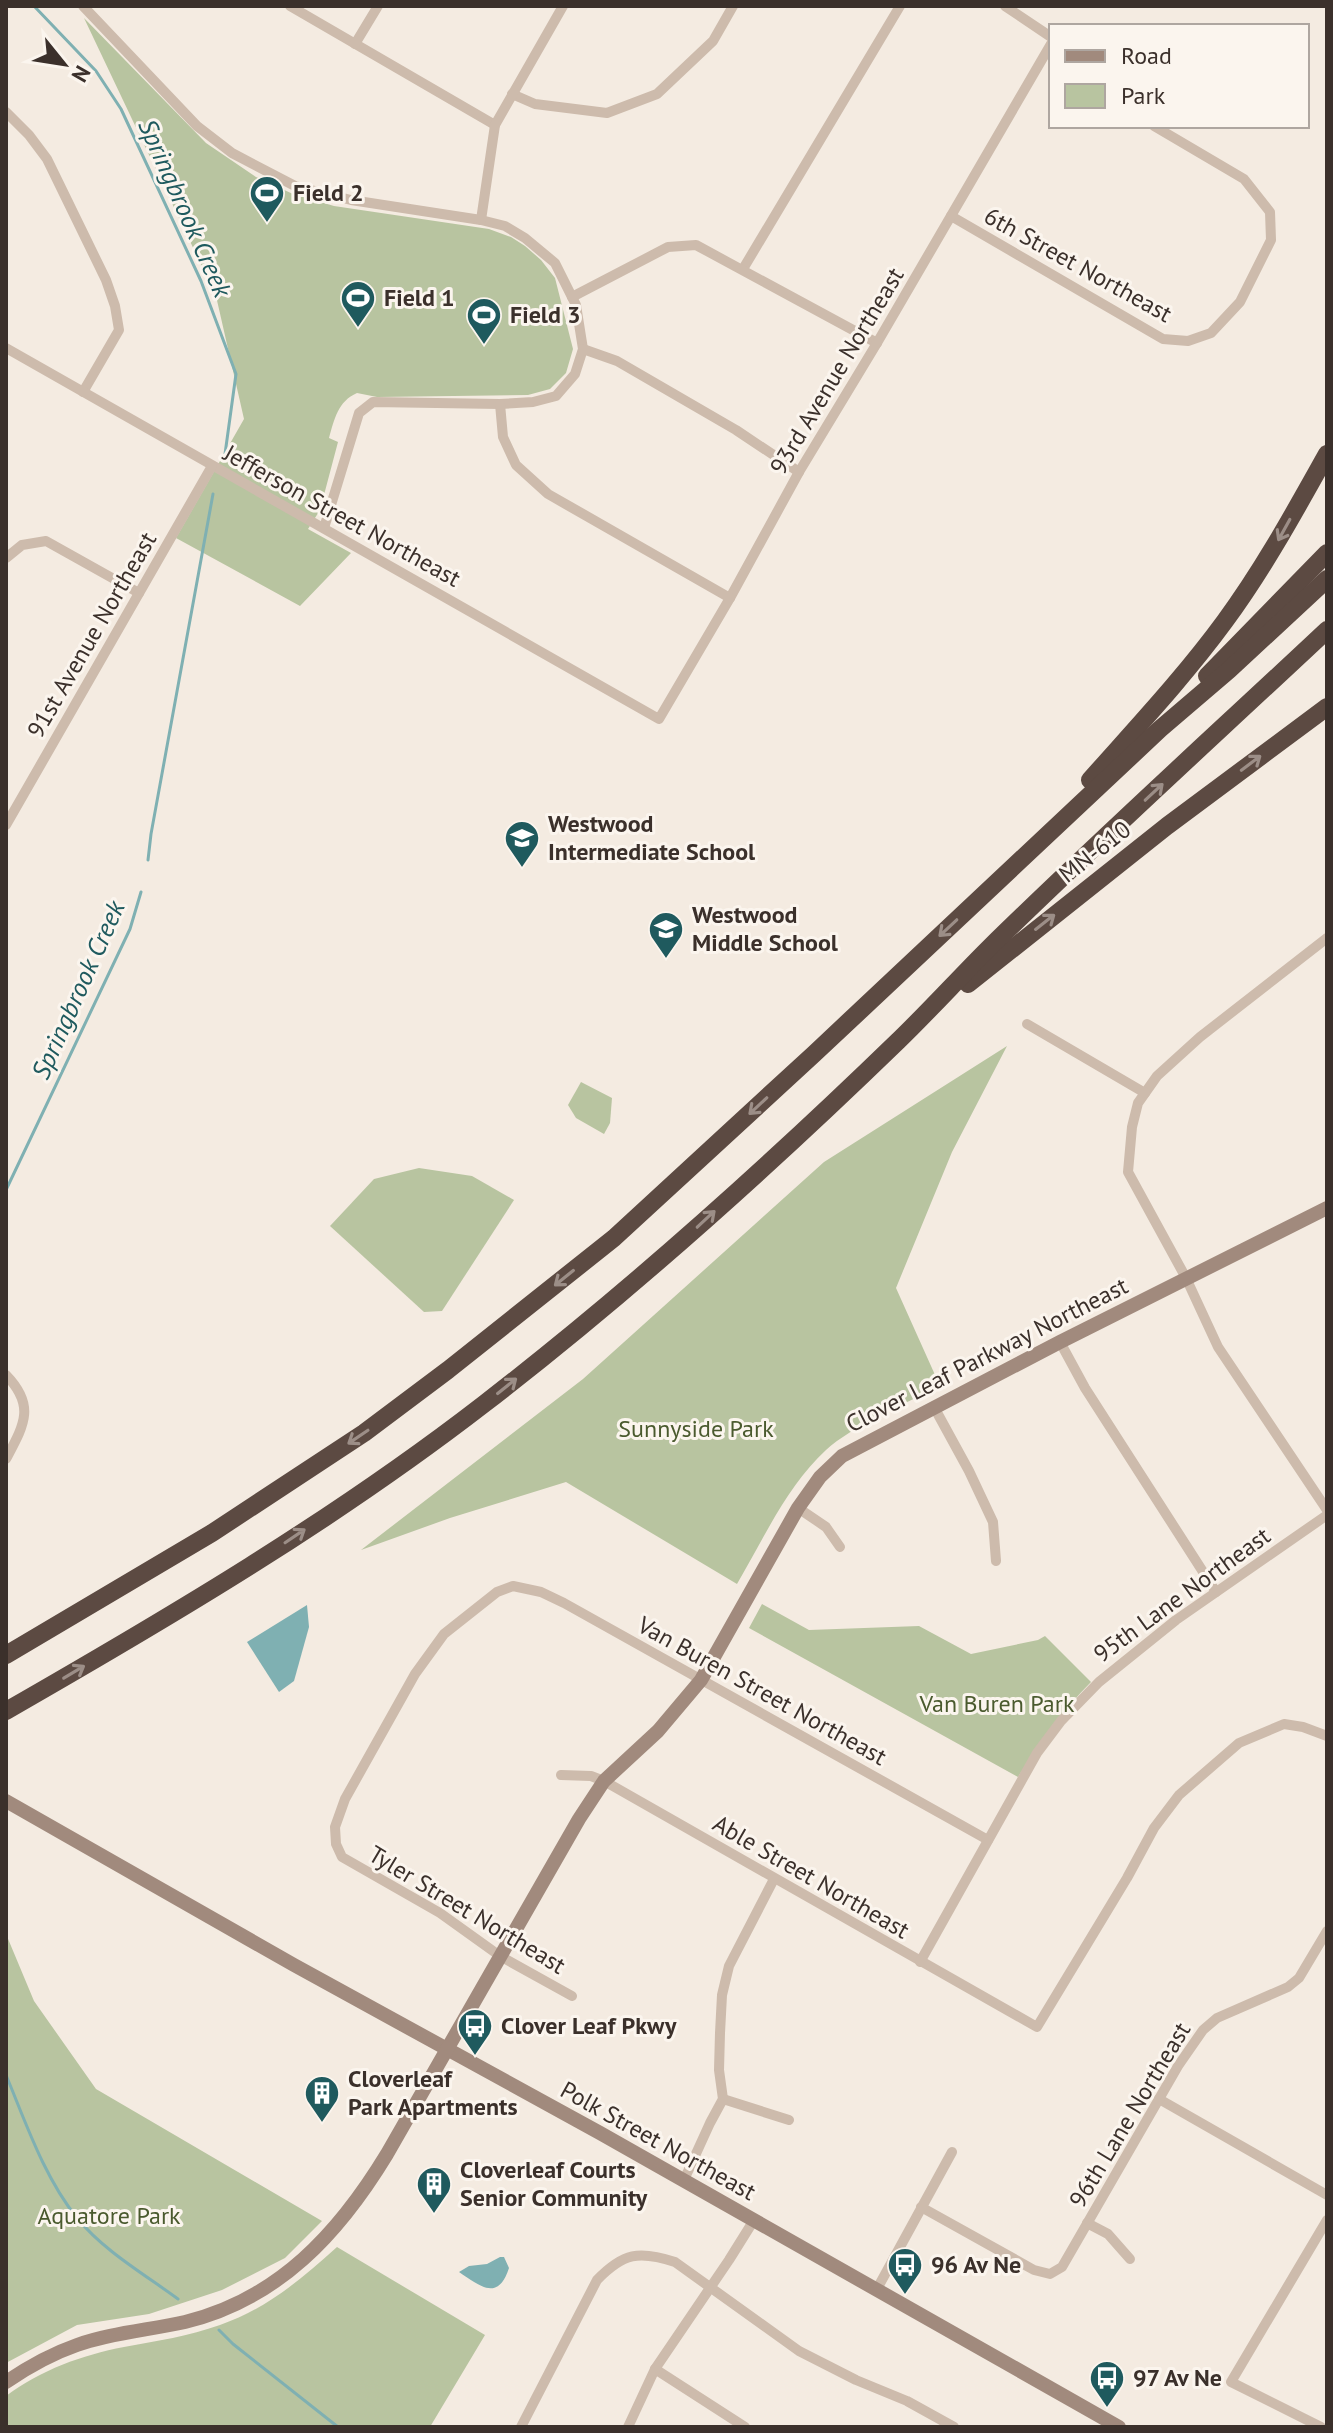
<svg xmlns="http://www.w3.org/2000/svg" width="1333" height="2433" viewBox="0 0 1333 2433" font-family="'PT Sans',sans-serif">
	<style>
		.green { fill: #b8c4a0 }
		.water { fill: #7fb0b2 }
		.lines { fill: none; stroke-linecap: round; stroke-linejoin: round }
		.stream { stroke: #7fb0b2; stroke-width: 3 }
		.street { stroke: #cdbbac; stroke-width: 10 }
		.secondary { stroke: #a18a7d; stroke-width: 14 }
		.highway { stroke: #5c4a42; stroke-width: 18 }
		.oneway { stroke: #9c8e87 }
		.labels { text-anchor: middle; stroke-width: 6; stroke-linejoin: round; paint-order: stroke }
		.poi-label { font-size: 24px; font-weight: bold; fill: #3b302b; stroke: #fbf5ee; text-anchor: start }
		.street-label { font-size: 24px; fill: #3b302b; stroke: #fbf5ee }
		.park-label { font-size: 24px; fill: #4a5a2e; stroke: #fbf5ee }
		.water-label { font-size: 26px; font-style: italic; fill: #1f5a5e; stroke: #fbf5ee }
	</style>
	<rect width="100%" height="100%" fill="#f4ebe1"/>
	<g class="green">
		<path d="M84,18L206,143L256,177L293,194L334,206L489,229L511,237L525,246L541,260L555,278L573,349L566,373L550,389L528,395L377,397L357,393C338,401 334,420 329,438L338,442L320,510L308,529L351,553L300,606L176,538L244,419L216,296Z"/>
		<path d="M1007,1046L952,1152L896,1288L940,1386C907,1403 852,1426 826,1450C787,1486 764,1538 737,1584L566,1482L450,1518L361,1550L583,1379L824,1162Z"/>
		<path d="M581,1082L612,1098L610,1123L604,1134L576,1118L568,1105Z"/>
		<path d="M419,1168L472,1176L514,1200L442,1311L424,1312L330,1226L374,1179Z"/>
		<path d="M762,1604L809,1630L919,1626L971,1654L1038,1640L1045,1636L1091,1682C1062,1711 1040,1743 1018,1777L749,1628Z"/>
		<path d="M6,1934L34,2001L96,2089L322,2221L285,2258L222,2290L149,2314L77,2325L6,2363Z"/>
		<path d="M337,2247L485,2335L430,2427H6V2396C41,2370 82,2355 124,2347C157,2341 189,2336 220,2325C268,2308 300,2280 337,2247Z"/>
	</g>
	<g class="water">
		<path d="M307,1605L309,1627L294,1681L279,1692L247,1642Z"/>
		<path d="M500,2257H504L509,2268C498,2302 480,2286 459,2272L469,2266L487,2264Z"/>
	</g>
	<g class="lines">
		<g class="stream">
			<path d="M34,6L96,71L121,109L201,281L236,374L225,454"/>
			<path d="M148,860L151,834L213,494"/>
			<path d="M6,1190L130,929L141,892"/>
			<path d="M6,2075C26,2123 44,2177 77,2218C104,2251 144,2274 178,2299"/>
			<path d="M219,2330L233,2344L338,2427"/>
		</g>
		<g class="street">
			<path d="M83,6L197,126L232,153L295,186L351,200L481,220L505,226L525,238L555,263L576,305L583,349L575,374L556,396L533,402L500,404L373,402L359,413L324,528"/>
			<path d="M290,6L495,125"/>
			<path d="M1005,6L1051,37"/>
			<path d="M355,44L378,6"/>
			<path d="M512,94L535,104L607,113L657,94L713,41L733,6"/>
			<path d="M6,112L29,135L47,159L106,280L115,306L119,330L83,392"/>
			<path d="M951,216L1163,339L1188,341L1211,333L1240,302L1271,240L1270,212L1244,179L1154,126"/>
			<path d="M481,220L495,125L563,6"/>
			<path d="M743,269L900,6"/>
			<path d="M572,297L668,247L696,245L877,343"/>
			<path d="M6,348L659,719L730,598L799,472L877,343L1051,44"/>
			<path d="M583,349L617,361L736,430L799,472"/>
			<path d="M500,404L503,437L516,465L548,494L730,598"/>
			<path d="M6,558L22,545L46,541L139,593"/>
			<path d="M6,825L212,466"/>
			<path d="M1327,938L1200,1037L1157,1076L1138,1103L1132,1127L1128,1172L1186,1278L1218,1347L1327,1510"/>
			<path d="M1027,1024L1145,1093"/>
			<path d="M1060,1342L1085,1388L1216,1592"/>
			<path d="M6,1375C36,1406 24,1425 6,1459"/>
			<path d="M934,1407L969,1471L993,1522L996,1561"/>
			<path d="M798,1508L826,1527L840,1547"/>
			<path d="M561,1775L591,1776L604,1781L1037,2027L1127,1878L1154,1828L1179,1795L1239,1743L1284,1724L1303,1727L1327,1736"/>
			<path d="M920,1962L1037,1753L1061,1721L1099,1682L1176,1620L1327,1515"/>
			<path d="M572,1996L500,1956L440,1913L342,1857L336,1844L335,1827L345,1799L415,1674L444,1634L497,1592L513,1586L541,1592L564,1603L988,1840"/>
			<path d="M723,2099L789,2120"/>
			<path d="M1159,2099L1327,2195"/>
			<path d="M684,2180L710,2123L723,2099L719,2070L720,2033L722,1995L729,1966L774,1879"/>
			<path d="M921,2207L1034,2270L1050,2274L1062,2267L1178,2066L1203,2030L1217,2018L1288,1987L1299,1978L1327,1931"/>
			<path d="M1087,2223L1108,2234L1130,2259"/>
			<path d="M877,2289L952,2152"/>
			<path d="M655,2369L745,2427"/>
			<path d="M521,2427L597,2280C623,2253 639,2250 675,2262L799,2351L856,2380L907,2401L954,2427"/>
			<path d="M628,2427L655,2369L729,2260L754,2220"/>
			<path d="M1321,2427L1231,2382L1327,2220"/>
		</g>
		<g class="secondary">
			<path d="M6,1801L294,1965L600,2133L1119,2427"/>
			<path d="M6,2382C28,2367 51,2354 77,2345C110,2333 150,2330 185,2322C279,2299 339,2233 387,2154L579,1819L604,1781L658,1731L701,1680L798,1508L820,1477L842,1456L1060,1342L1327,1208"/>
		</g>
		<g class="highway">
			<path d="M1207,676L1327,553"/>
			<path d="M1090,780C1136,728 1184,677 1225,621C1264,568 1295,511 1327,454"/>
			<path d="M968,984L1167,826L1327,707"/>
			<path d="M6,1655L212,1533L364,1433L448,1370L614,1238L814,1054L1160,729L1229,670L1327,579"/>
			<path d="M6,1711C170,1617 334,1520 484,1404C628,1293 767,1168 898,1041C929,1011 958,979 988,949C1099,840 1214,736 1327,630"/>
		</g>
	</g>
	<defs><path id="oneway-shaft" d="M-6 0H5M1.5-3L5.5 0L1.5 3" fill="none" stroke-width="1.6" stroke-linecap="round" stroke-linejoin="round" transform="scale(2)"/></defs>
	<g class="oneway">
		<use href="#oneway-shaft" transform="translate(1284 530) rotate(119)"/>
		<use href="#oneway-shaft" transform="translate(1251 763) rotate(-37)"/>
		<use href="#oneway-shaft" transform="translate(1154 792) rotate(-43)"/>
		<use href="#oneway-shaft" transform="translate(1045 922) rotate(-38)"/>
		<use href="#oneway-shaft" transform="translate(948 928) rotate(137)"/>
		<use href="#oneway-shaft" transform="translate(758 1106) rotate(137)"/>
		<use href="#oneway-shaft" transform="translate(706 1219) rotate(-43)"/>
		<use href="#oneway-shaft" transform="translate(564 1278) rotate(141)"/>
		<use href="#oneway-shaft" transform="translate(507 1386) rotate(-39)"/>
		<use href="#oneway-shaft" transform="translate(358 1437) rotate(146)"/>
		<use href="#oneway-shaft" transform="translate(295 1536) rotate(-34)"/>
		<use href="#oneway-shaft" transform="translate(74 1672) rotate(-31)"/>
	</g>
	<defs>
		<g id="stadium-pin" transform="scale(1.8)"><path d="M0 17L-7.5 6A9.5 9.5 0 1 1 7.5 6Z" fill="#1f5a5e" stroke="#fbf5ee"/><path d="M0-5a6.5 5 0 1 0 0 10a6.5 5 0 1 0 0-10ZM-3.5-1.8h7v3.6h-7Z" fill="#fff"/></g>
		<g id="school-pin" transform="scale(1.8)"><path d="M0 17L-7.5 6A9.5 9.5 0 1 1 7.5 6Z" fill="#1f5a5e" stroke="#fbf5ee"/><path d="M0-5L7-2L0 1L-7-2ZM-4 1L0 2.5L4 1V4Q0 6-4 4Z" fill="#fff"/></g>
		<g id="bus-pin" transform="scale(1.8)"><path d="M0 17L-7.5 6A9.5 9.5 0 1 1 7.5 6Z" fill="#1f5a5e" stroke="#fbf5ee"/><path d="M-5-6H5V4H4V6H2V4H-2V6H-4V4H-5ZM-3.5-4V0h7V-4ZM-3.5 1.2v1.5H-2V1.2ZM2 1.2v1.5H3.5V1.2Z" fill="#fff"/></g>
		<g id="building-pin" transform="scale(1.8)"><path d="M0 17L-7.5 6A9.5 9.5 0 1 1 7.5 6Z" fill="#1f5a5e" stroke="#fbf5ee"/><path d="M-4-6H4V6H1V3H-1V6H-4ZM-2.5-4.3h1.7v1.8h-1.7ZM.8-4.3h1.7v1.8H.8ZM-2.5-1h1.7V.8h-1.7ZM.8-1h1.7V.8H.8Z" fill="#fff"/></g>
	</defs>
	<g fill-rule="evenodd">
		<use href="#stadium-pin" x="267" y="193"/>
		<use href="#stadium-pin" x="358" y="298"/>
		<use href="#stadium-pin" x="484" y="315"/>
		<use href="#school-pin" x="522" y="838"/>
		<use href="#school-pin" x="666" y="929"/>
		<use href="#bus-pin" x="475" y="2026"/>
		<use href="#building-pin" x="322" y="2093"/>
		<use href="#building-pin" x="434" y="2184"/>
		<use href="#bus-pin" x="905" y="2265"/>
		<use href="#bus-pin" x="1107" y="2378"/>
	</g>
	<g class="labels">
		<g class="poi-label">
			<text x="293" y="201">Field 2</text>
			<text x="384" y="306">Field 1</text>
			<text x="510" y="323">Field 3</text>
			<text x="548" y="832">Westwood<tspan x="548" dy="28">Intermediate School</tspan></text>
			<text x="692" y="923">Westwood<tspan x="692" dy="28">Middle School</tspan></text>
			<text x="501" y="2034">Clover Leaf Pkwy</text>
			<text x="348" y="2087">Cloverleaf<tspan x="348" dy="28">Park Apartments</tspan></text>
			<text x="460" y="2178">Cloverleaf Courts<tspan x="460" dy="28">Senior Community</tspan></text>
			<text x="931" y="2273">96 Av Ne</text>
			<text x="1133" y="2386">97 Av Ne</text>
		</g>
		<g class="street-label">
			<text transform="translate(1078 265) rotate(29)" y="8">6th Street Northeast</text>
			<text transform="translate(837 371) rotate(-59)" y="8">93rd Avenue Northeast</text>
			<text transform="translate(342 516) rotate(29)" y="8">Jefferson Street Northeast</text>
			<text transform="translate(92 635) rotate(-60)" y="8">91st Avenue Northeast</text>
			<text transform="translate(1095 852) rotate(-38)" y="8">MN-610</text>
			<text transform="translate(987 1355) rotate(-27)" y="8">Clover Leaf Parkway Northeast</text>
			<text transform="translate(1182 1595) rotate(-36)" y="8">95th Lane Northeast</text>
			<text transform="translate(762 1691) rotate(29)" y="8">Van Buren Street Northeast</text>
			<text transform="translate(811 1877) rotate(30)" y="8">Able Street Northeast</text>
			<text transform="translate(467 1910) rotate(31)" y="8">Tyler Street Northeast</text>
			<text transform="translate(1130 2115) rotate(-59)" y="8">96th Lane Northeast</text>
			<text transform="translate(658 2141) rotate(29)" y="8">Polk Street Northeast</text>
		</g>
		<g class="park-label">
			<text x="696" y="1437">Sunnyside Park</text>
			<text x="997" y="1712">Van Buren Park</text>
			<text x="109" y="2224">Aquatore Park</text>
		</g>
		<g class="water-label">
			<text transform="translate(185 208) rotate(66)" y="9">Springbrook Creek</text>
			<text transform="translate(78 990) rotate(-66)" y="9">Springbrook Creek</text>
		</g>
	</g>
	<rect width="1333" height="2433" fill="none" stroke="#3b302b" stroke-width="16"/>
	<rect x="1049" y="24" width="260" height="104" fill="#fbf5ee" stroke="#aea6a0" stroke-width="2"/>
	<rect x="1065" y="50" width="40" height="12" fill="#a18a7d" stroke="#aea6a0" stroke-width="2"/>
	<text x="1121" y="64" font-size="24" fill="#3b302b">Road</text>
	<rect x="1065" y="84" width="40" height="24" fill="#b8c4a0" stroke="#aea6a0" stroke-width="2"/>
	<text x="1121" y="104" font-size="24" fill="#3b302b">Park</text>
	<g transform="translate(64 64) rotate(120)" stroke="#fbf5ee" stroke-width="6" paint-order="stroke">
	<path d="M0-6L14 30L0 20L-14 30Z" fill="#3b302b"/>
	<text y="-12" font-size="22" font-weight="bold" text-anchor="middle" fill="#3b302b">N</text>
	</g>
</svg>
